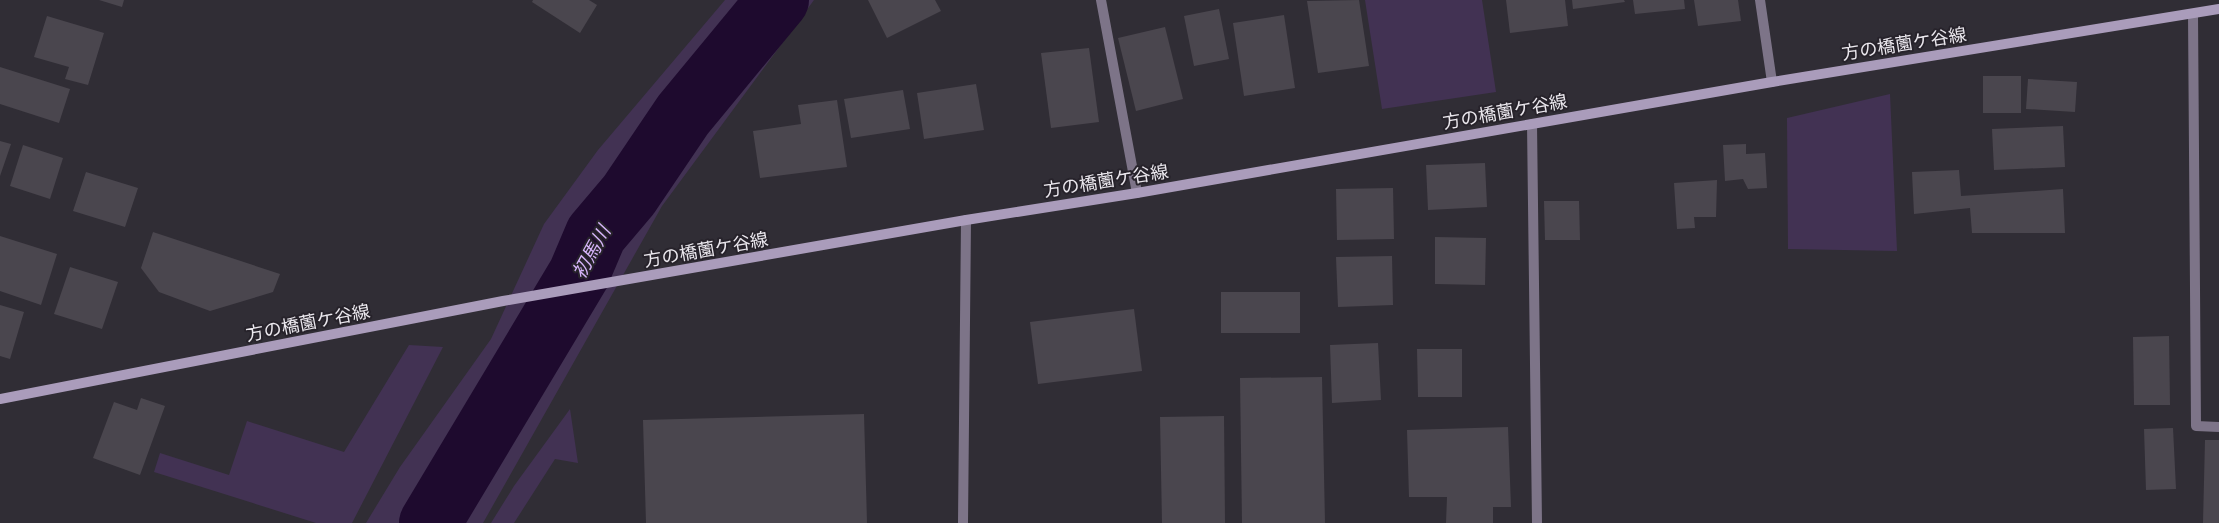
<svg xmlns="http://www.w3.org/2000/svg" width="2219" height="523" viewBox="0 0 2219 523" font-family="Mulish,'Noto Sans JP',sans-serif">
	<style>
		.green { fill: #423253 }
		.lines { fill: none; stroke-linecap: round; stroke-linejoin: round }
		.river { stroke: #1e0a2e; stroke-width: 62 }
		.building { fill: #4a464e }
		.service { stroke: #7d7488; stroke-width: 10 }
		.minor { stroke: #7d7488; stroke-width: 10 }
		.secondary { stroke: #aa9cbb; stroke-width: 10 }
		.labels { text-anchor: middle; stroke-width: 4; stroke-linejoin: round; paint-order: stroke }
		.street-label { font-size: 18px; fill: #ebe8ee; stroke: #27232b }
		.water-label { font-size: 19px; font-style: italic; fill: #d5b4f8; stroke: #27232b }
	</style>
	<rect width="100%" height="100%" fill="#302d35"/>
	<g class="green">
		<path d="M725,0H814L662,206L483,523H366L400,467L491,339L544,224L598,150Z"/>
		<path d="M1365,0H1482L1496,92L1382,109Z"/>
		<path d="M1890,94L1897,251L1788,249L1787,118Z"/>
		<path d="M409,345L443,347L352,523H316L154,472L160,453L229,475L247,421L344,452Z"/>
		<path d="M570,409L578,463L555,459L514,523H491L514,486Z"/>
	</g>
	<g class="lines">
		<path class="river" d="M430,523L579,274L596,234L629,195L683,115L778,0"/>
	</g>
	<g class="building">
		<path d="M99,0H124L122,7Z"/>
		<path d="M533,0H589L597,5L580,33L532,2Z"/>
		<path d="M868,0H935L941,11L887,38Z"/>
		<path d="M1359,0L1369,66L1318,73L1307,1Z"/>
		<path d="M1506,0H1565L1568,26L1510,33Z"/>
		<path d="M1572,0H1624L1625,2L1573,9Z"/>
		<path d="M1633,0H1684L1685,9L1635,14Z"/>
		<path d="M1694,0H1738L1741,21L1698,26Z"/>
		<path d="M1219,9L1229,59L1194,66L1184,16Z"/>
		<path d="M1284,15L1295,88L1244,96L1233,23Z"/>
		<path d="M47,16L104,33L88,85L65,79L69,67L34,57Z"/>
		<path d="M1165,27L1183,99L1136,111L1118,38Z"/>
		<path d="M1089,48L1099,122L1051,128L1041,53Z"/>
		<path d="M0,67L70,89L59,123L0,104Z"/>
		<rect x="1983" y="76" width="38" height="37"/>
		<path d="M2028,79L2077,82L2075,112L2026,109Z"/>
		<path d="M976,84L984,130L924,139L917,93Z"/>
		<path d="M903,90L910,129L851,138L844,99Z"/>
		<path d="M837,100L847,167L760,178L753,131L801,124L798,105Z"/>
		<path d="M2063,126L2065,167L1994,170L1992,129Z"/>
		<path d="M0,141L11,144L0,176Z"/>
		<path d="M1746,144V154L1765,153L1767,188L1748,189L1743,179L1725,181L1723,145Z"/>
		<path d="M23,145L63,158L50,199L10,186Z"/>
		<path d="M1485,163L1487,207L1428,210L1426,165Z"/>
		<path d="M1959,170L1961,196L2063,189L2065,233H1972L1970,208L1914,214L1912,172Z"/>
		<path d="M86,172L138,188L125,227L73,211Z"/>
		<path d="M1717,180L1716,217H1694L1695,228L1677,229L1674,183Z"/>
		<path d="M1393,188L1394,239L1337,240L1336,189Z"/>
		<path d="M1544,201H1579L1580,240H1545Z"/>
		<path d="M153,232L280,274L273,292L210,311L159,292L141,268Z"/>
		<path d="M0,236L57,254L41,305L0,291Z"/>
		<path d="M1435,237L1486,238L1485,285L1435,284Z"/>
		<path d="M1392,256L1393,305L1338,307L1336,257Z"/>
		<path d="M70,267L118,282L102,329L54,314Z"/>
		<rect x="1221" y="292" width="79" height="41"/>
		<path d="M0,305L24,312L10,359L0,356Z"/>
		<path d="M1134,309L1142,371L1038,384L1030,322Z"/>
		<path d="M2169,336L2170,405H2134L2133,337Z"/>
		<path d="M1378,343L1381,400L1332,403L1330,345Z"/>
		<path d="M1417,349H1462V397H1418Z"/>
		<path d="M1322,377L1325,523H1242L1240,378Z"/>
		<path d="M141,398L165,406L140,475L93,458L114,402L137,410Z"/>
		<path d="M864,414L867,523H646L643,420Z"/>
		<path d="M1224,416L1225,523H1162L1160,417Z"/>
		<path d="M1508,427L1511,507H1493V523H1446L1447,497H1409L1407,430Z"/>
		<path d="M2173,428L2176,489L2146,490L2144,429Z"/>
		<path d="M2205,440H2219V523H2203Z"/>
	</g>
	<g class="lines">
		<path class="service" d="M2193,14L2196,426L2219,427"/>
		<g class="minor">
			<path d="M1101,0L1137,193"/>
			<path d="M1760,0L1772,82"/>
			<path d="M1532,124L1537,523"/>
			<path d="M963,523L966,220"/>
		</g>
		<path class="secondary" d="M0,399L503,301L966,220L1137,193L1772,82L2219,9"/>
	</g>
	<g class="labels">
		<g class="street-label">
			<text transform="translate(1904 44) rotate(-9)" y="6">方の橋薗ケ谷線</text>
			<text transform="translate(1505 112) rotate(-10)" y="6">方の橋薗ケ谷線</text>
			<text transform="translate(1106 181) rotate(-9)" y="6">方の橋薗ケ谷線</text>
			<text transform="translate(706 250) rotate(-10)" y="6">方の橋薗ケ谷線</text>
			<text transform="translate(308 323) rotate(-11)" y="6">方の橋薗ケ谷線</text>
		</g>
		<g class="water-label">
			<text transform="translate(591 252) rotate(-61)" y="7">初馬川</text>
		</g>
	</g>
</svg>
